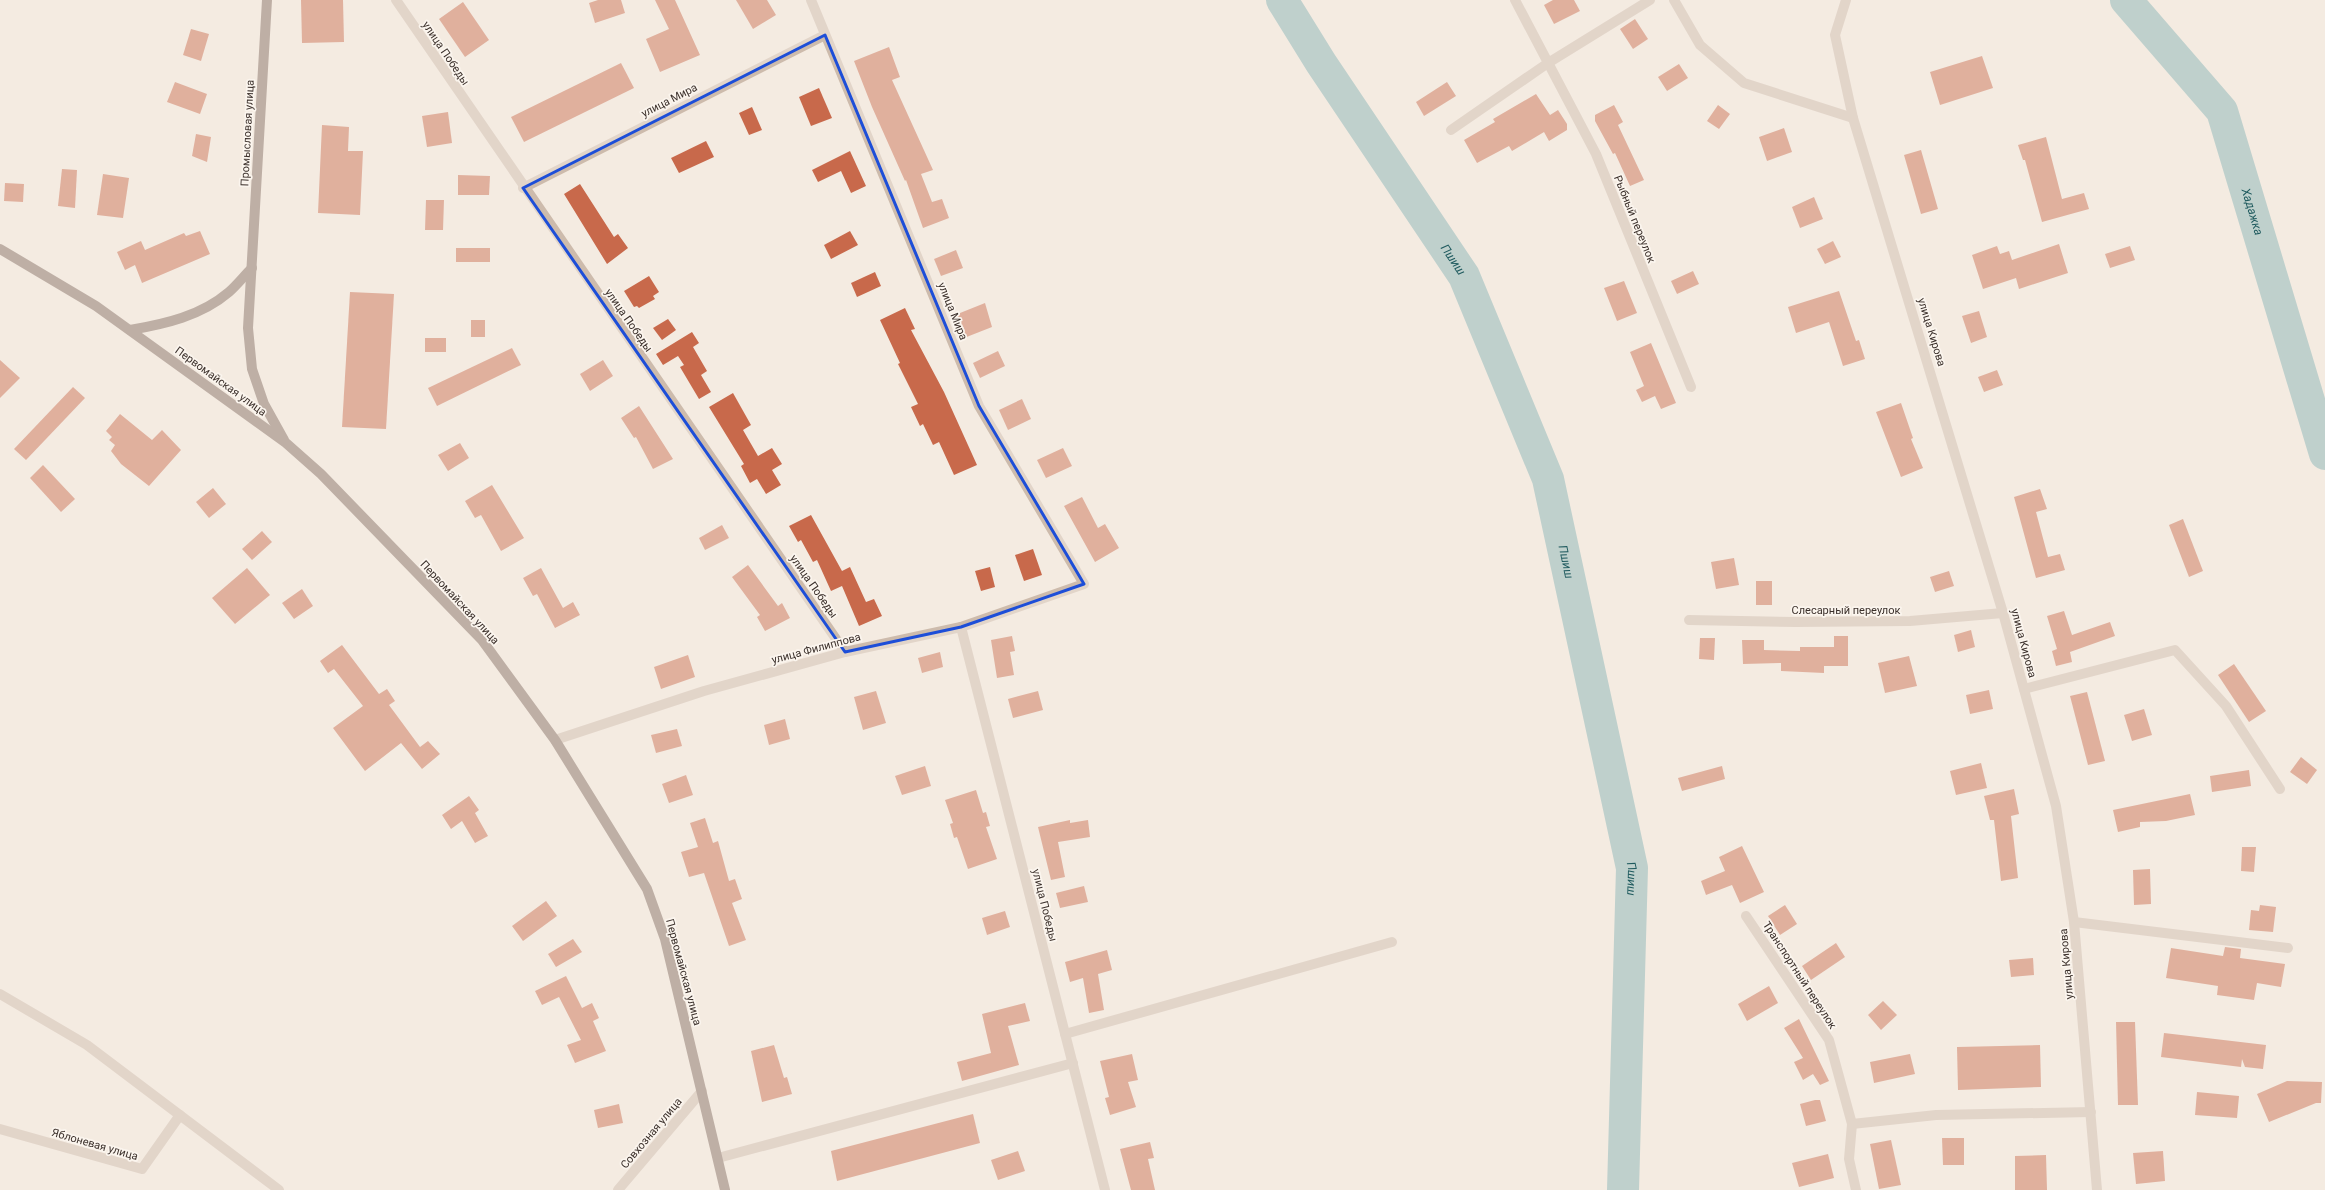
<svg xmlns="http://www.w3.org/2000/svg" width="2325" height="1190" viewBox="0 0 2325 1190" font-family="Roboto,sans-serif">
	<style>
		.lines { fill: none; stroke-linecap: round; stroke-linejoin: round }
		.river { stroke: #7fb0b2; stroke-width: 32 }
		.building { fill: #c8694b }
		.minor { stroke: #cdbbac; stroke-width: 10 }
		.major { stroke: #7d675c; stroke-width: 10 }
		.marked { fill: none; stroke: #1d4ed8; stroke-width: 3; stroke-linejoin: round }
		.labels { text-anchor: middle; stroke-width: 3.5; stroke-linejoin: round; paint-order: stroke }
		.street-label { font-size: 11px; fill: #3b302b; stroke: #fbf5ee }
		.water-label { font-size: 12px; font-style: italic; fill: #1f5a5e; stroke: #fbf5ee }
	</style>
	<rect width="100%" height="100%" fill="#f4ebe1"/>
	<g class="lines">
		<g class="river">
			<path id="s1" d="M1282,0L1321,63L1464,276L1548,479L1632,868L1623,1190"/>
			<path id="s2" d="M2126,0L2222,111L2325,454"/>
		</g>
	</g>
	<g class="building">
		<path d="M301,0H343L344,42L302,43Z"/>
		<path d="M598,0H621L625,13L595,23L589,3Z"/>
		<path d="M655,0H675L700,55L660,72L646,39L669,29Z"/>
		<path d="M736,0H767L776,15L753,29Z"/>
		<path d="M1553,0H1574L1580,11L1554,24L1544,5Z"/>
		<path d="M463,2L489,40L465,57L439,19Z"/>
		<path d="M1635,19L1648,39L1633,49L1620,29Z"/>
		<path d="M191,29L209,34L201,61L183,55Z"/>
		<path d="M889,47L900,77L892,80L933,170L921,174L932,202L942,199L949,218L923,228L906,180L905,181L872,107L854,61Z"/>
		<path d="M1982,56L1993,88L1940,105L1930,72Z"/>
		<path d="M621,63L634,88L524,142L511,117Z"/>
		<path d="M1679,64L1688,78L1667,91L1658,77Z"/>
		<path d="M175,82L207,94L200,114L167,102Z"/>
		<path d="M1447,82L1456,96L1424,116L1416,102Z"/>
		<path d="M819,88L832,118L811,126L799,97Z"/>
		<path d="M1536,94L1550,115L1558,110L1567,124V130L1549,141L1544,132L1512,151L1509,146L1477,163L1464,140L1495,122L1493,119Z"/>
		<path d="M1614,105L1623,122L1618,125L1644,180L1630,186L1615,153L1613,154L1595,121V115Z"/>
		<path d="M1718,105L1730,114L1719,129L1707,121Z"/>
		<path d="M752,107L762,130L749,135L739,113Z"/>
		<path d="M448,112L452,143L427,147L422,116Z"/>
		<path d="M322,125L349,127L348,151H363L360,215L318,213Z"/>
		<path d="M1784,128L1792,152L1767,161L1759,137Z"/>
		<path d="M196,134L211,137L207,162L192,156Z"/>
		<path d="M2046,137L2062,199L2084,193L2089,209L2042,222L2025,160H2023L2018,145Z"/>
		<path d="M706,141L714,157L679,173L671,158Z"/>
		<path d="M1921,150L1938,209L1921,214L1904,155Z"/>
		<path d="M850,151L866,186L851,193L841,171L818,182L812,170Z"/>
		<path d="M62,169L77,170L75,208L58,206Z"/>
		<path d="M103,174L129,178L123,218L97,215Z"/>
		<path d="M458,175L490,176L489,195H458Z"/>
		<path d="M5,183L24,184L23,202L4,201Z"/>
		<path d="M580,184L614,237L618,234L628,248L607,264L564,194Z"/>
		<path d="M1814,197L1823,219L1800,228L1792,207Z"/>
		<path d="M426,200H444L443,230H425Z"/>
		<path d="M200,231L210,254L142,283L135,265L125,270L117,252L141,241L145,250L184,233L186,236Z"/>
		<path d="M850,231L858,245L831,259L824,245Z"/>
		<path d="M1833,241L1841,257L1825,264L1817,249Z"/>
		<path d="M2059,244L2068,273L2019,289L2016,278L1983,289L1972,255L1997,246L2000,254L2009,251L2012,260Z"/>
		<path d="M2130,246L2135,260L2110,268L2105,254Z"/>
		<rect x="456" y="248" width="34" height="14"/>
		<path d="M956,250L963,268L941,276L934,259Z"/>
		<path d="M1693,271L1699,284L1677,294L1671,281Z"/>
		<path d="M875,272L881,286L857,297L851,283Z"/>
		<path d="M649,276L659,292L653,296L655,299L639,308L637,306L634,307L624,291Z"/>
		<path d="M1624,281L1637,313L1617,321L1604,288Z"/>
		<path d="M1839,291L1856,341L1859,340L1865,359L1843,366L1829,322L1796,333L1788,307Z"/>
		<path d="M350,292L394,294L386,429L342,427Z"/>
		<path d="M985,303L992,327L964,338L955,315Z"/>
		<path d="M905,308L915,329L911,330L944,392L977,465L954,475L939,442L933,445L923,424L920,426L911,407L918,404L898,364L900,363L880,320Z"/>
		<path d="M1979,311L1987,337L1971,343L1962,316Z"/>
		<path d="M668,319L676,330L662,340L653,328Z"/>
		<rect x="471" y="320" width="14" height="17"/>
		<path d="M692,332L699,343L693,347L707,371L701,375L711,392L699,399L680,367L684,365L678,356L663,365L656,354Z"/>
		<rect x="425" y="338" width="21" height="14"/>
		<path d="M1651,343L1676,403L1661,409L1655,396L1642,402L1636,390L1644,386L1630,352Z"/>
		<path d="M512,348L521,365L437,406L428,388Z"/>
		<path d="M998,351L1005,366L980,378L973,363Z"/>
		<path d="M0,360L20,378L0,398Z"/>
		<path d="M603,360L613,376L590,391L580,374Z"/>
		<path d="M1997,370L2003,385L1984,392L1978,377Z"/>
		<path d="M73,387L85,398L26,460L14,449Z"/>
		<path d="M733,393L751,425L743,430L758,456L772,448L782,464L772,470L781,485L766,494L757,479L750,483L741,466L744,464L709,407Z"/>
		<path d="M1022,399L1031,419L1008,430L999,410Z"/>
		<path d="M1901,403L1913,438L1911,439L1923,468L1901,477L1876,412Z"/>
		<path d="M639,406L673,459L653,469L636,437L634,438L621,418Z"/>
		<path d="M120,414L152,440L162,430L181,450L149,486L121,464L111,451L115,445L109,440L112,437L106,431Z"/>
		<path d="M460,443L469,458L448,471L438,455Z"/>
		<path d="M1063,448L1072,466L1046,478L1037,460Z"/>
		<path d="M43,465L75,499L61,512L30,478Z"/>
		<path d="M492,485L524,538L501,551L481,515L475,518L465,501Z"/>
		<path d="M213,488L226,504L209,518L196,502Z"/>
		<path d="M2040,489L2047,509L2036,512L2048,557L2060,554L2065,570L2036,578L2014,497Z"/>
		<path d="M1082,497L1098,528L1105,524L1119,548L1095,562L1064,506Z"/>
		<path d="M811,515L842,571L850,567L866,602L874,599L882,616L859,626L842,586L831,591L817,560L813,562L801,540L798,542L789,526Z"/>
		<path d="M2183,519L2203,571L2189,577L2169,525Z"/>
		<path d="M722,525L729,538L705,550L699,538Z"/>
		<path d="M262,531L272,542L252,560L242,549Z"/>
		<path d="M1033,549L1042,575L1024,581L1015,555Z"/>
		<path d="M1734,558L1739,585L1716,589L1711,562Z"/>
		<path d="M748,565L778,606L782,603L790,618L765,631L757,617L760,615L732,577Z"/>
		<path d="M990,567L995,587L981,591L975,571Z"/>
		<path d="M247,568L270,595L235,624L212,598Z"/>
		<path d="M541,568L563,608L573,602L580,615L555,628L537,594L533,596L523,578Z"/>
		<path d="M1949,571L1954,586L1935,592L1930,577Z"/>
		<rect x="1756" y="581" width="16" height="24"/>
		<path d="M302,589L313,606L294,619L282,603Z"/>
		<path d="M2064,611L2072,635L2110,622L2115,636L2070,652L2072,662L2056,666L2052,651L2057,649L2047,616Z"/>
		<path d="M1971,630L1975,647L1958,652L1954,635Z"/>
		<path d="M1012,636L1015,651L1010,652L1014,675L997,678L991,640Z"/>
		<path d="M1834,636H1848V666H1824V673L1781,671V663L1743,664L1742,640H1764V650L1800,651V647H1834Z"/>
		<path d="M1700,638H1715L1714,660L1699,659Z"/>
		<path d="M342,645L379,694L387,689L395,701L389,705L420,747L428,741L440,754L422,769L401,743L365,771L333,728L363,706L334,669L328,673L320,661Z"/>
		<path d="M940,652L943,667L922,673L918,658Z"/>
		<path d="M688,655L695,677L661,689L654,667Z"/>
		<path d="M1909,656L1917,686L1885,693L1878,663Z"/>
		<path d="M2234,664L2266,711L2249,722L2218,675Z"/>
		<path d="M1989,690L1993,709L1970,714L1966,695Z"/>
		<path d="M876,691L886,723L863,730L854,697Z"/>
		<path d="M1038,691L1043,710L1013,718L1008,699Z"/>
		<path d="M2087,692L2105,761L2088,765L2070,696Z"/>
		<path d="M2144,709L2152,735L2132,741L2124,715Z"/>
		<path d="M785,719L790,739L769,745L764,725Z"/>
		<path d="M677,729L682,746L656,753L651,735Z"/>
		<path d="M2301,757L2317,770L2307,784L2290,772Z"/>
		<path d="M1981,763L1987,788L1956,795L1950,771Z"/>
		<path d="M925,766L931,786L902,795L895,776Z"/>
		<path d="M1722,766L1725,779L1682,791L1678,778Z"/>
		<path d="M2249,770L2251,786L2212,792L2210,776Z"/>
		<path d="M686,775L693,795L669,803L662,784Z"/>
		<path d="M2014,789L2019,814L2011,816L2018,878L2001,881L1994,820H1990L1984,796Z"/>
		<path d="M976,790L983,813L986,812L990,826L986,827L997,859L968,869L957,837L954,838L950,824L953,823L945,800Z"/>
		<path d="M2190,794L2195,815L2166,821L2140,822V827L2118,832L2113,810Z"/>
		<path d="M469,796L479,810L475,813L488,836L475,843L462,821L451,829L442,815Z"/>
		<path d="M705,818L713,843L718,841L729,881L735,879L742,899L732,903L746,940L729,946L704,873L689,877L681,852L698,847L690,823Z"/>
		<path d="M1070,820V823L1088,820L1090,837L1058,842L1065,877L1051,880L1038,827Z"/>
		<path d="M1742,846L1764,892L1740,903L1732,885L1706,895L1701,881L1725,871L1719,857Z"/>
		<path d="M2242,847H2256L2254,872L2241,871Z"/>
		<path d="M2150,869L2151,904L2134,905L2133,870Z"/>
		<path d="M1084,886L1088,902L1060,908L1056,893Z"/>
		<path d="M546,901L557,916L523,941L512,926Z"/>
		<path d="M1785,905L1797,924L1780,935L1768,916Z"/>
		<path d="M2260,905L2276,907L2273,932L2249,930L2251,910L2259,911Z"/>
		<path d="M1005,911L1010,927L987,935L982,918Z"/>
		<path d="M573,939L582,952L556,967L548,954Z"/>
		<path d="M1836,943L1845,957L1811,980L1802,966Z"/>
		<path d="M2225,947L2241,949L2240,958L2285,964L2281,987L2257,983L2254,1000L2217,995L2218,986L2166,978L2171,948L2223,956Z"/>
		<path d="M1107,950L1112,970L1098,974L1104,1010L1089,1013L1083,978L1070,982L1065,962Z"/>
		<path d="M2033,958L2034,975L2011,977L2009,960Z"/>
		<path d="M566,976L582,1008L592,1003L599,1018L593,1021L606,1051L575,1063L567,1045L581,1040L559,997L542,1005L535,991Z"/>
		<path d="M1769,986L1778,1003L1747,1021L1738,1004Z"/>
		<path d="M1883,1001L1897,1015L1881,1030L1868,1015Z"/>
		<path d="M1025,1003L1030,1021L1008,1026L1019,1065L962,1081L957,1062L991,1053L982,1014Z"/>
		<path d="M1799,1019L1829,1081L1820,1085L1813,1074L1803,1080L1794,1062L1803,1058L1784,1028Z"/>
		<path d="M2116,1022H2135L2138,1105H2118Z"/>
		<path d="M2164,1033L2266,1045L2263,1069L2245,1067L2242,1059L2241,1067L2161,1057Z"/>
		<path d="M774,1045L784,1078L787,1077L792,1094L762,1102L751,1051Z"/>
		<path d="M2040,1045L2041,1087L1958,1090L1957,1047Z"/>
		<path d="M1132,1054L1138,1080L1128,1082L1136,1107L1110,1115L1105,1098L1109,1097L1100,1061Z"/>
		<path d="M1910,1054L1915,1074L1874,1083L1870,1062Z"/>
		<path d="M2287,1081L2322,1082L2321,1103H2316L2269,1122L2257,1094Z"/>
		<path d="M2197,1092L2239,1096L2237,1118L2195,1115Z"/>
		<path d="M1815,1100H1820L1826,1121L1806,1126L1800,1104Z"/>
		<path d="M619,1104L623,1123L598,1128L594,1110Z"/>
		<path d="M973,1114L980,1143L837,1181L831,1151Z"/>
		<path d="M1942,1138H1964V1165H1943Z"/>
		<path d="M1891,1140L1901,1185L1879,1189L1870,1144Z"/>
		<path d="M1150,1142L1154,1158L1148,1159L1155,1190H1131L1120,1149Z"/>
		<path d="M1018,1151L1025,1171L998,1180L991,1160Z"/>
		<path d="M2163,1151L2165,1181L2136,1184L2133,1153Z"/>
		<path d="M1828,1154L1834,1178L1799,1187L1792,1163Z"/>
		<path d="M2046,1155L2047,1190H2015V1156Z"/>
	</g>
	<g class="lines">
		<g class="minor">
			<path d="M396,0L845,652"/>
			<path d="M1515,0L1596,154L1691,387"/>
			<path d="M1674,0L1700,45L1744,83L1853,118"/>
			<path d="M1846,0L1835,35L1853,118L2003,613L2056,806L2074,922L2097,1190"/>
			<path d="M1451,130L1548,63L1650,0"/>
			<path d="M523,188L825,35"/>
			<path d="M1689,620L1796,622L1910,621L2003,613"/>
			<path d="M961,627L1105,1190"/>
			<path d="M2024,689L2175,650L2226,706L2280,789"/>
			<path d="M555,740L704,691L845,652L961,627L1084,584L979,406L811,0"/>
			<path d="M1746,916L1829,1040L1852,1124L1849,1159L1856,1190"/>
			<path d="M2074,922L2288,948"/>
			<path d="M0,994L87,1045L279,1190"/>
			<path d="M1065,1034L1392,942"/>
			<path d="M1852,1124L1936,1115L2091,1112"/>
			<path d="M0,1129L142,1169L180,1115"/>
			<path d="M718,1158L1073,1063"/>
			<path d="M618,1190L702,1091"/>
		</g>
		<g class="major">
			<path d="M267,0L248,328L252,369L264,404L284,440"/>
			<path d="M0,249L96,306L286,443L321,474L482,640L555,740L647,889L665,939L725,1190"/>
			<path d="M130,330C165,324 201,316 229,292C237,285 244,276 252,268"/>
		</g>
	</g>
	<path d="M0 0H2325V1190H0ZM825,35L979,406L1084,584L961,627L845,652L523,188Z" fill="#f4ebe1" fill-opacity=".55" fill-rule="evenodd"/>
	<path class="marked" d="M825,35L979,406L1084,584L961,627L845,652L523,188Z"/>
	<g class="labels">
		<g class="street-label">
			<text transform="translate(446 53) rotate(56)" y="4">улица Победы</text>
			<text transform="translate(669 100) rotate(-27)" y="4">улица Мира</text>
			<text transform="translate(247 133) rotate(-87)" y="4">Промысловая улица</text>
			<text transform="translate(1635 219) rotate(68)" y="4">Рыбный переулок</text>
			<text transform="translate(953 311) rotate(68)" y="4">улица Мира</text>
			<text transform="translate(629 320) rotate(55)" y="4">улица Победы</text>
			<text transform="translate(1932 332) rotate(73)" y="4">улица Кирова</text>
			<text transform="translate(221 381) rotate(36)" y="4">Первомайская улица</text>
			<text transform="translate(814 586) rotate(55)" y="4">улица Победы</text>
			<text transform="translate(460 602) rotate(47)" y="4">Первомайская улица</text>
			<text x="1846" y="614">Слесарный переулок</text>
			<text transform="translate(2024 643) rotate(75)" y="4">улица Кирова</text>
			<text transform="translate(816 648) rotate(-15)" y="4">улица Филиппова</text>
			<text transform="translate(1045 905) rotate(76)" y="4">улица Победы</text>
			<text transform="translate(2066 964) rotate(-95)" y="4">улица Кирова</text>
			<text transform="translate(684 972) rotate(75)" y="4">Первомайская улица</text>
			<text transform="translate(1800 975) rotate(57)" y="4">Транспортный переулок</text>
			<text transform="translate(651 1133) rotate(-50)" y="4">Совхозная улица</text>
			<text transform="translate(95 1144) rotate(16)" y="4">Яблоневая улица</text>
		</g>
		<g class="water-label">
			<text dy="4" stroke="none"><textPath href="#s2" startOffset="252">Хадажка</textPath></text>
			<text dy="4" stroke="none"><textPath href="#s1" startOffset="311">Пшиш</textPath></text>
			<text dy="4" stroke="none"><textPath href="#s1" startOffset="635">Пшиш</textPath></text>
			<text dy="4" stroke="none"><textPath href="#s1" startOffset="959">Пшиш</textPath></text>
		</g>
	</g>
</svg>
